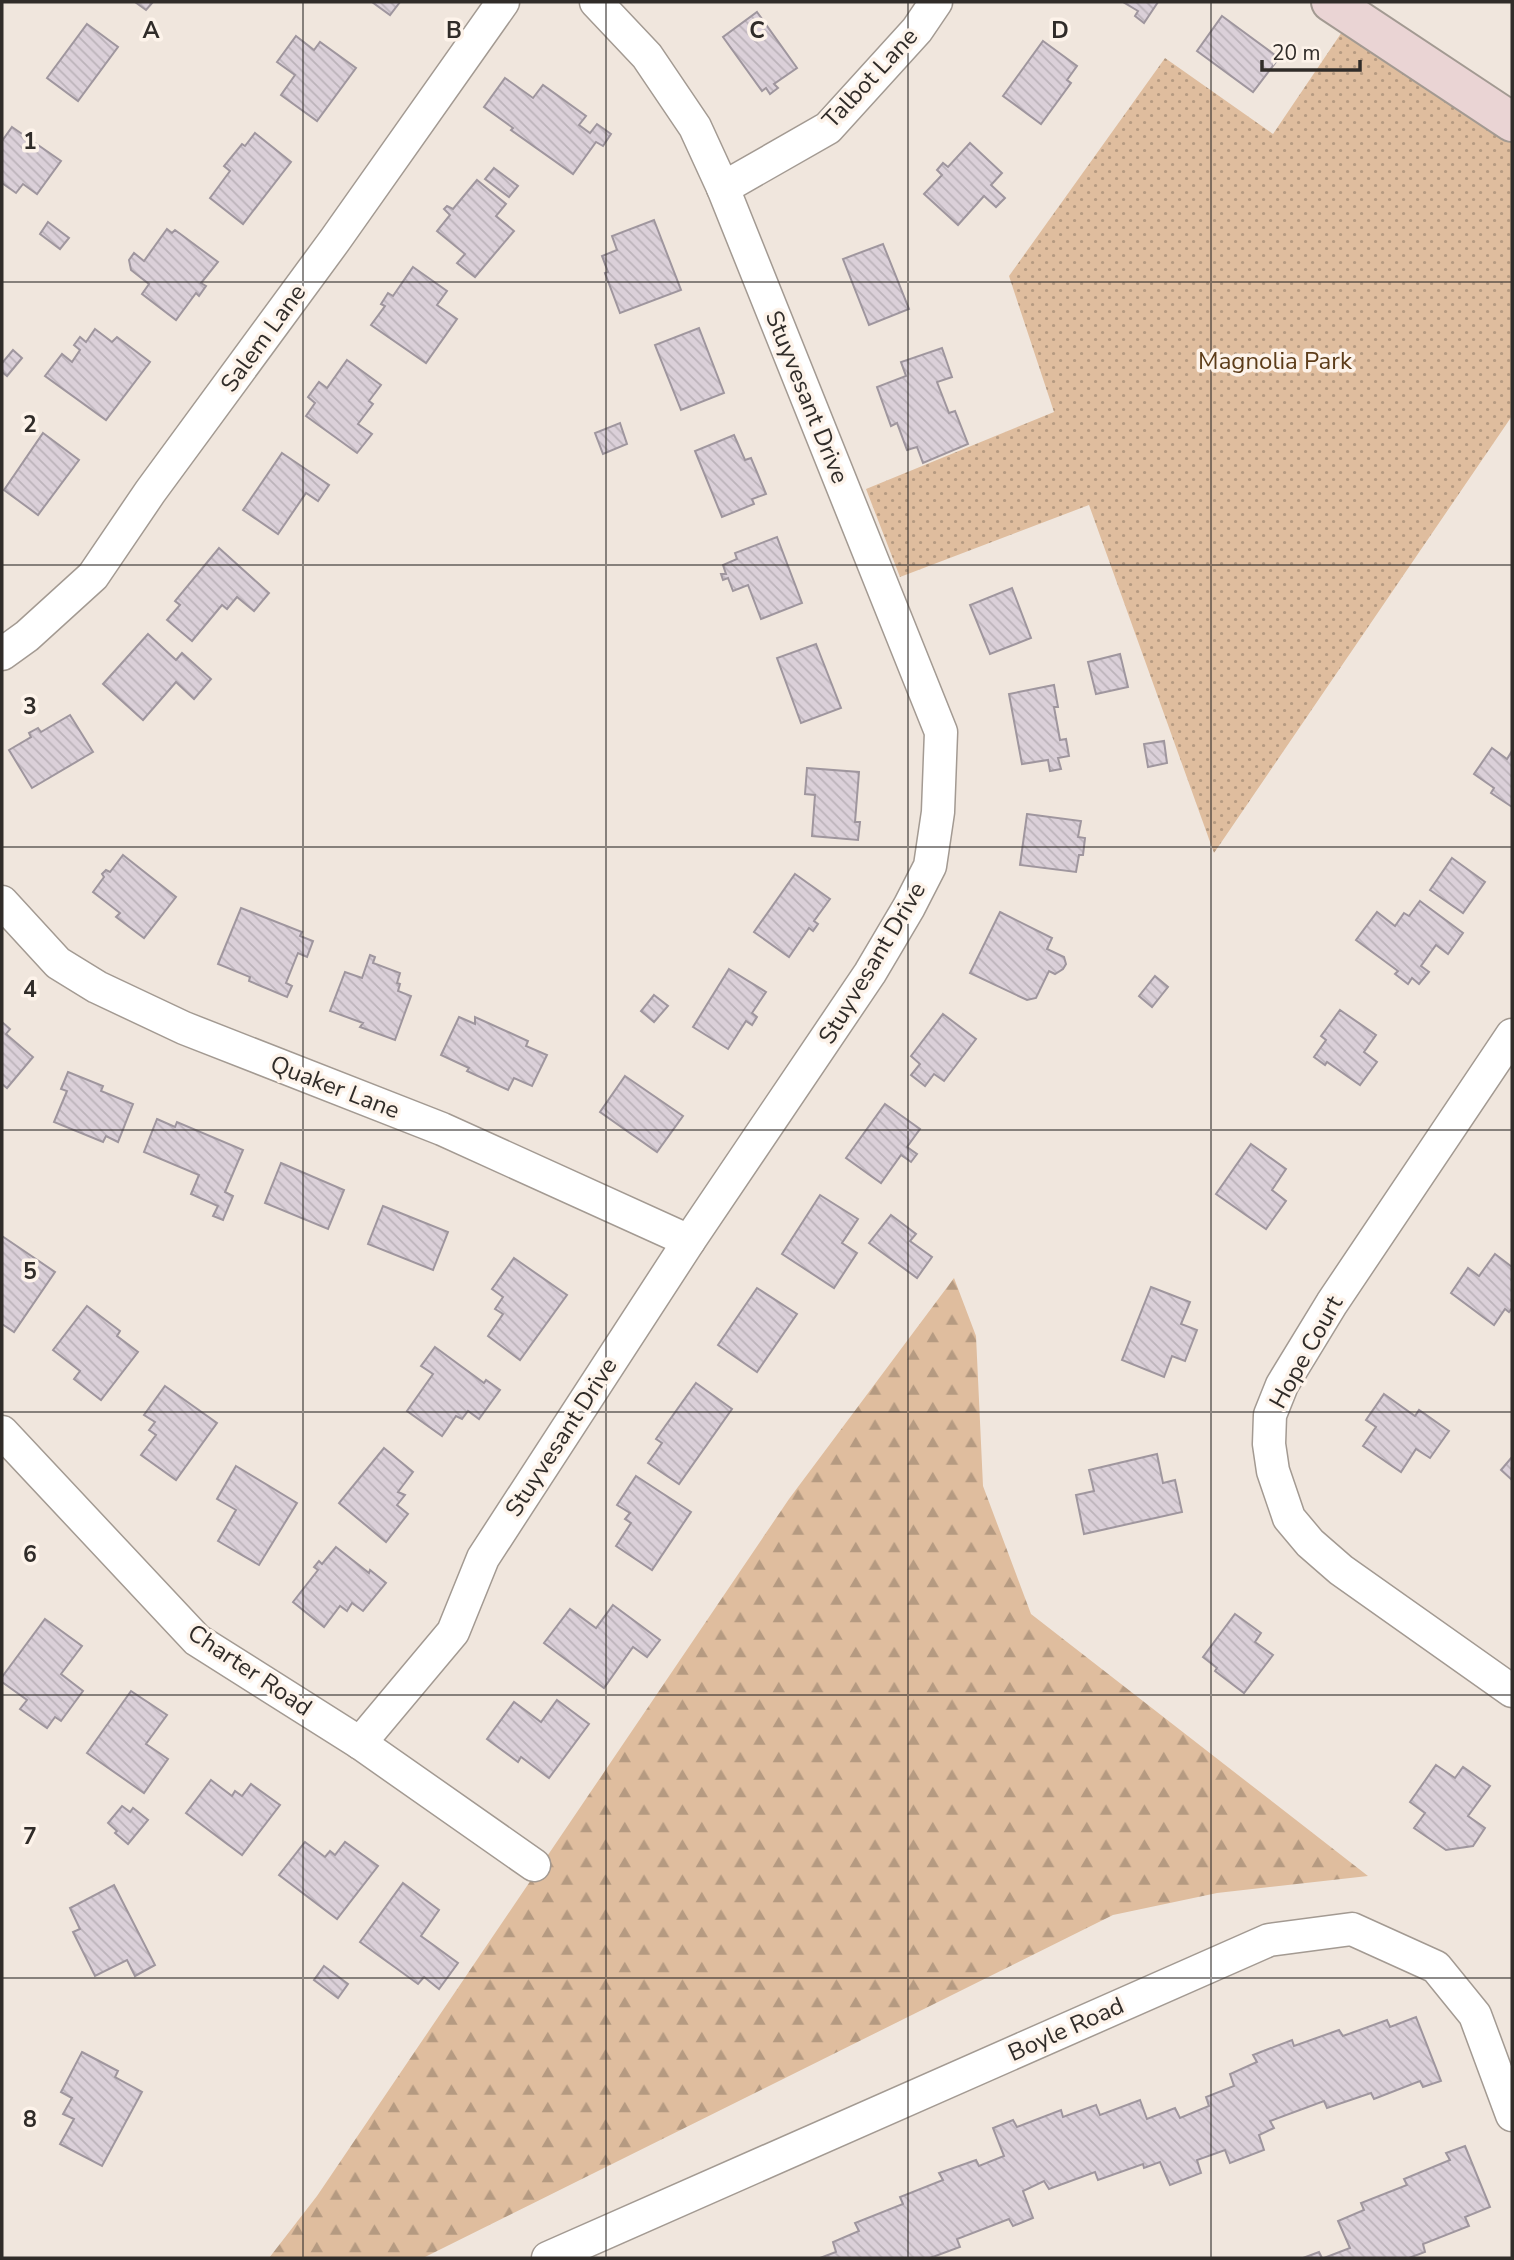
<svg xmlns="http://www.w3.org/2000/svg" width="1514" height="2260" viewBox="0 0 1514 2260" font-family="'Nunito Sans',sans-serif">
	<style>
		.forest { fill: url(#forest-firs) }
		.park { fill: url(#park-dots) }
		.building { fill: url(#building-back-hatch); stroke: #9f969e; stroke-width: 2 }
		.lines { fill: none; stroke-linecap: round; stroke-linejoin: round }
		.street-casing { stroke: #a39a92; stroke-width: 35 }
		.secondary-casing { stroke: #a39a92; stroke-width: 42 }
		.street { stroke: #fff; stroke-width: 32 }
		.secondary { stroke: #ead4d4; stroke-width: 38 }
		.grid { fill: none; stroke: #302c29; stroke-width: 2; stroke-opacity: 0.55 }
		.labels { text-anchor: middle; stroke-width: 7; stroke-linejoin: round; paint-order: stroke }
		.street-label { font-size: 24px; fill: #302c29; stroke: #fdf3ea }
		.park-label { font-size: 24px; fill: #5c3c19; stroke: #fdf3ea }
		.grid-label { font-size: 23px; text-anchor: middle; font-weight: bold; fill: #302c29; stroke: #fdf3ea; stroke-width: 7; stroke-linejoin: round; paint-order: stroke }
	</style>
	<defs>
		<pattern id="forest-firs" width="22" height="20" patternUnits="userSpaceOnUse" patternTransform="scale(1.75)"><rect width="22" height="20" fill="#dfbd9e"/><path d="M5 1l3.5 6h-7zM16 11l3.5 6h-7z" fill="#b59a81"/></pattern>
		<pattern id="park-dots" width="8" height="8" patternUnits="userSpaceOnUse" patternTransform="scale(1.75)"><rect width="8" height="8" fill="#dfbd9e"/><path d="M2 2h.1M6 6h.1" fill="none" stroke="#b59a81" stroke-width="1.8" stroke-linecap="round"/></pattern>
		<pattern id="building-back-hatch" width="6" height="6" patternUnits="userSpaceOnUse" patternTransform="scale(1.75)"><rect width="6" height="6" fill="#dbd0d9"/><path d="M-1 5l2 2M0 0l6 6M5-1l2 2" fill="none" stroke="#bcb3ba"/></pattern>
	</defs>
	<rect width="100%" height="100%" fill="#f0e6dd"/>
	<path class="forest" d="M954,1278L976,1336L983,1486L1031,1614L1368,1876L1217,1893L1113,1915L423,2258H269L317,2196L789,1499Z"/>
	<path class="park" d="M1346,26L1512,137V416L1214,853L1089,505L900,577L866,489L1054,412L1009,276L1165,58L1273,134Z"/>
	<g class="building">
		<path d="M135,2H153L146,10Z"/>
		<path d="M372,2H400L390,15Z"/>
		<path d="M1123,2H1158L1144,23L1135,16L1138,11Z"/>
		<path d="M757,12L797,68L774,84L778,88L770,94L766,88L762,91L723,37Z"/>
		<path d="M1222,16L1279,58L1253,92L1197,51Z"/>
		<path d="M87,24L118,47L78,101L47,78Z"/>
		<path d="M296,36L314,50L320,42L356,68L317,121L281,95L295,75L277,62Z"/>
		<path d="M1043,41L1077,66L1067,80L1071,83L1041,124L1003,96Z"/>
		<path d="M505,78L533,98L543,85L586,116L579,125L590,133L597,124L611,134L603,146L596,142L573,174L511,130L513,128L484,107Z"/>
		<path d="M12,127L61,161L37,194L23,184L16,193L2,183V141Z"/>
		<path d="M255,133L291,162L243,224L210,198L230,171L224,166L242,144L245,146Z"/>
		<path d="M970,143L1002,173L991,185L1005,198L996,207L984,196L958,225L924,194L942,175L937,170L943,163L948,167Z"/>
		<path d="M494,168L518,186L509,197L485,179Z"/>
		<path d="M477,180L506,204L496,216L514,231L475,277L457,263L465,254L437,231L450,215L444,209L447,206L453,209Z"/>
		<path d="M654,220L681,290L620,313L605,273L608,272L602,256L617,250L612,236Z"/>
		<path d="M48,222L69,238L60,249L40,234Z"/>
		<path d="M167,229L172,233L175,230L218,262L201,283L206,286L199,296L196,293L176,320L142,294L149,284L131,270L129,260L134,253L144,261Z"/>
		<path d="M883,244L909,309L869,325L843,259Z"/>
		<path d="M413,267L447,291L437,305L457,319L426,363L371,325L385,306L381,304L388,293L393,296Z"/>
		<path d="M699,328L724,393L681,410L655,345Z"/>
		<path d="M95,329L112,342L117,337L150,362L106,420L45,376L62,354L72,362L80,350L74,345L80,337L86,342Z"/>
		<path d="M942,348L952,377L937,382L949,413L955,411L968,444L923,463L917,447L907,450L897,423L891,426L877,387L906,376L901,362Z"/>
		<path d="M13,350L22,358L7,376L2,372V363Z"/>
		<path d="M347,360L381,385L369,401L373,404L358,424L372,434L357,453L306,416L315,403L308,397L319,382L327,388Z"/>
		<path d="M620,423L627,444L603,454L595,433Z"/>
		<path d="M43,433L79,460L38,515L4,490Z"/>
		<path d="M734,435L745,460L751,458L766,494L752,499L754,504L722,517L695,451Z"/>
		<path d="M282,453L329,485L318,501L306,493L278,534L243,510Z"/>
		<path d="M777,537L802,603L761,619L748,585L733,591L728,578L723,580L721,574H726L723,565L737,559L735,553Z"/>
		<path d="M219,548L269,593L254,611L237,597L227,609L222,605L192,641L167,620L180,605L175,601Z"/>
		<path d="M1012,588L1031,638L990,654L970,605Z"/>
		<path d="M148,634L176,660L182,653L211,679L194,699L176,682L143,720L103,684Z"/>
		<path d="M816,644L841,708L801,723L777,658Z"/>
		<path d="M1120,654L1128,687L1096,694L1088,662Z"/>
		<path d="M1054,685L1058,707H1054L1060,740L1066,739L1069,756L1058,758L1061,769L1050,771L1048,760L1022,764L1009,694Z"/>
		<path d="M70,715L93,752L32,788L9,750L31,737L29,733L38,728L41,732Z"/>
		<path d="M1164,741L1167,763L1148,767L1144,744Z"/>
		<path d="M1492,748L1507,759L1512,751V807L1491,793L1494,788L1474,774Z"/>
		<path d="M807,768L859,772L855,822H860L858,840L812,836L815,795L805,794Z"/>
		<path d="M1027,814L1081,821L1078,837L1085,838L1083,855H1079L1076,872L1020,865Z"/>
		<path d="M123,855L176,897L144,938L116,917L120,913L93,892L104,877L102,874L106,870L110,872Z"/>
		<path d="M1452,858L1485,882L1463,913L1430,890Z"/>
		<path d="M795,874L830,899L814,921L818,924L813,931L809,928L789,957L754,932Z"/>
		<path d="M1420,901L1463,933L1448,954L1436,945L1421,966L1429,972L1419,984L1412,978L1408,984L1395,974L1398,971L1356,940L1377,912L1395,926L1404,913L1409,916Z"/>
		<path d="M241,908L302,932L300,936L313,941L307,957L298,953L286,983L292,986L287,997L249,981L250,977L218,964Z"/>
		<path d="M1000,912L1052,938L1047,949L1064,957L1066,964L1063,969L1055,974L1049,971L1036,998L1027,1000L970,973Z"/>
		<path d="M370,955L375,957L373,963L400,973L397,983L400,984L398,991L411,996L395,1040L360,1027L363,1023L330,1011L345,972L362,978Z"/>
		<path d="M729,969L766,992L752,1013L757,1017L752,1025L746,1021L728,1049L693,1027Z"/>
		<path d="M1155,976L1168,987L1152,1007L1139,996Z"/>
		<path d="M654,995L668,1006L654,1022L641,1011Z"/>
		<path d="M1340,1010L1376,1035L1364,1052L1377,1062L1360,1085L1327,1062L1325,1065L1314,1057L1326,1040L1321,1036Z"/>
		<path d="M943,1014L976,1039L944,1081L934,1074L925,1086L911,1075L920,1064L911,1056Z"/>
		<path d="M459,1017L475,1024V1017L528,1041L526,1046L547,1055L532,1086L514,1078L508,1090L467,1071L469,1068L441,1055Z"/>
		<path d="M2,1022L10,1029L6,1034L33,1057L7,1088L2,1084Z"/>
		<path d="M68,1072L103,1086L101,1091L133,1104L118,1142L106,1136L103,1142L54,1122L67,1091L61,1089Z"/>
		<path d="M625,1076L683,1116L657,1152L600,1112Z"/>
		<path d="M885,1104L920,1129L907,1147L917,1154L911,1162L901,1155L881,1183L846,1158Z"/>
		<path d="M157,1119L175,1127L177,1122L243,1150L225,1192L233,1196L223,1220L213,1216L218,1206L191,1194L199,1175L144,1152Z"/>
		<path d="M1251,1144L1286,1169L1272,1190L1286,1201L1266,1229L1216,1194Z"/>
		<path d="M281,1163L344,1190L328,1229L265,1203Z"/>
		<path d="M820,1195L858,1219L842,1243L857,1253L834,1288L782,1254Z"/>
		<path d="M383,1206L448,1232L433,1270L368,1244Z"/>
		<path d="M891,1215L916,1234L910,1241L932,1257L917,1278L869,1243Z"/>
		<path d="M2,1236L55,1272L14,1332L2,1324Z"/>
		<path d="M1495,1254L1512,1267V1308L1509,1312L1505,1309L1494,1325L1451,1293L1468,1268L1479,1276Z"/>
		<path d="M514,1258L567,1295L520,1360L488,1336L503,1314L495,1309L503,1297L492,1289Z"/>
		<path d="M1151,1287L1190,1302L1181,1324L1197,1330L1185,1361L1172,1356L1164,1377L1122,1360Z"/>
		<path d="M757,1288L797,1314L757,1372L718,1345Z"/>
		<path d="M87,1306L120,1331L117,1336L138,1352L101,1400L74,1379L80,1371L53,1350Z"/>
		<path d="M435,1347L484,1383L486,1380L500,1390L479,1419L468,1411L462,1419L456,1416L442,1436L407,1411L433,1374L421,1366Z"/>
		<path d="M696,1383L732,1409L679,1484L648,1463L662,1443L656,1439Z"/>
		<path d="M165,1386L217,1423L176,1480L141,1455L156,1435L149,1430L155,1422L144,1415Z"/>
		<path d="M1384,1394L1415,1416L1419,1410L1449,1431L1430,1458L1416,1449L1401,1472L1363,1446L1376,1427L1366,1420Z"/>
		<path d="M384,1448L413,1472L398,1492L405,1495L397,1505L408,1514L386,1542L339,1503Z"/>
		<path d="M1157,1454L1163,1483L1175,1480L1182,1512L1084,1534L1076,1495L1094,1491L1089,1470Z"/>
		<path d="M1512,1457V1480L1501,1470Z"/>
		<path d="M236,1466L297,1503L259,1565L218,1541L236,1510L217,1499Z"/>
		<path d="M636,1476L691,1512L652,1570L616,1546L631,1523L625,1519L630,1513L617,1505Z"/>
		<path d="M336,1547L369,1573L370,1570L386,1583L363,1611L352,1603L347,1611L340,1606L324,1627L293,1602L318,1570L314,1567L319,1561L322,1564Z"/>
		<path d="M613,1605L660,1640L647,1657L633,1647L604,1688L544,1643L570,1609L596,1628Z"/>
		<path d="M1235,1614L1261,1633L1255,1642L1273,1655L1244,1693L1215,1671L1217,1668L1203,1657Z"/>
		<path d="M45,1619L82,1646L61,1674L83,1691L61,1721L55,1717L47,1728L20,1709L27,1700L2,1682V1677Z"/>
		<path d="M131,1691L167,1715L146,1744L168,1759L144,1793L87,1753Z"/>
		<path d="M557,1700L589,1724L549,1778L521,1757L518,1762L487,1739L514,1702L541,1722Z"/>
		<path d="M1436,1765L1455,1778L1463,1767L1490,1786L1468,1816L1485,1828L1473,1846L1446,1850L1414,1828L1425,1813L1410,1802Z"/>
		<path d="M211,1780L232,1796L235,1791L242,1796L251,1784L280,1805L242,1855L186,1813Z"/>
		<path d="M122,1806L130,1812L133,1808L148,1820L128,1844L115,1833L117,1831L108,1823Z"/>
		<path d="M305,1842L325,1857L330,1851L335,1855L345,1842L378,1866L337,1919L279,1875Z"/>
		<path d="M403,1883L439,1910L421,1936L458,1963L439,1989L424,1977L418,1984L360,1942Z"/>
		<path d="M114,1885L155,1965L135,1976L127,1960L95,1976L73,1932L80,1929L70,1908Z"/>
		<path d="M324,1966L348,1984L338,1998L314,1980Z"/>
		<path d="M1416,2017L1441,2081L1423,2087L1420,2081L1374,2099L1371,2093L1327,2108L1324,2101L1270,2121L1274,2128L1259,2135L1264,2150L1230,2163L1225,2150L1197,2160L1201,2173L1170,2185L1160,2162L1144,2168L1143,2164L1098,2180L1095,2172L1049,2189L1044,2181L1023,2191L1033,2218L1013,2226L1009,2219L957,2239L960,2247L930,2258H820L836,2252L833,2242L859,2231L855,2223L903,2204L900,2197L943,2180L939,2173L976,2160L979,2166L1004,2156L993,2128L1013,2120L1017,2127L1061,2110L1063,2117L1096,2105L1100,2115L1140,2100L1147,2119L1175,2108L1180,2118L1209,2106L1206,2097L1234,2086L1230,2074L1257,2062L1253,2055L1292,2040L1294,2046L1339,2030L1343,2036L1387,2020L1390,2027Z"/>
		<path d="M82,2052L118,2071L115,2077L142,2092L102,2166L60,2144L74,2119L63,2114L72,2098L61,2092Z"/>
		<path d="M1465,2146L1490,2207L1465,2217L1469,2226L1423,2244L1425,2252L1409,2258H1324L1350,2248L1338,2221L1364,2210L1361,2203L1407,2185L1404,2179L1450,2160L1446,2153Z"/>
		<path d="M1319,2252L1322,2258H1303Z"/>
	</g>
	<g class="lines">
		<g class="street-casing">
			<g id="street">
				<path d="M723,188L828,128L917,30L936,2"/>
				<path d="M2,654L27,636L93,576L150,492L335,240L503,2"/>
				<path d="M2,902L58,963L97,987L184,1028L442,1129L689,1241"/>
				<path d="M1512,1035L1332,1303L1282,1385L1270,1415L1269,1444L1273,1471L1289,1518L1310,1543L1341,1570L1512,1691"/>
				<path d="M2,1432L197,1640L360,1743L534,1865"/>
				<path d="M360,1743L453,1632L483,1558L689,1241L870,973L909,907L930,866L938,812L941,732L723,188L695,127L647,56L596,2"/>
				<path d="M548,2258L1269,1940L1352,1929L1436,1967L1475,2015L1512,2115"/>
			</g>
		</g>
		<g class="secondary-casing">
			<path id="secondary" d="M1331,2L1512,122"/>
		</g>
		<use href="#street" class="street"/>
		<use href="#secondary" class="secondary"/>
	</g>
	<path class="grid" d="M303,2V2258M606,2V2258M908,2V2258M1211,2V2258M2,282H1512M2,565H1512M2,847H1512M2,1130H1512M2,1412H1512M2,1695H1512M2,1978H1512"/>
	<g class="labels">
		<g class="street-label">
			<text transform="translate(870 78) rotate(-47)" y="8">Talbot Lane</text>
			<text transform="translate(263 338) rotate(-54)" y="8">Salem Lane</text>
			<text transform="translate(807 397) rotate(68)" y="8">Stuyvesant Drive</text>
			<text transform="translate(872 963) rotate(-59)" y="8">Stuyvesant Drive</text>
			<text transform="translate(335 1087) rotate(21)" y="8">Quaker Lane</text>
			<text transform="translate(1306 1352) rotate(-61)" y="8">Hope Court</text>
			<text transform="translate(561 1437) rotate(-57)" y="8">Stuyvesant Drive</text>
			<text transform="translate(250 1670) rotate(34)" y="8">Charter Road</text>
			<text transform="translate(1066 2029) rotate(-24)" y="8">Boyle Road</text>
		</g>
		<g class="park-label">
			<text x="1275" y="369">Magnolia Park</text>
		</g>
	</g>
	<g class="grid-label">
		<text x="151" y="38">A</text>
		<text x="454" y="38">B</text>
		<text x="757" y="38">C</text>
		<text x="1060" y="38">D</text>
		<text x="30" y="149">1</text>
		<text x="30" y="432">2</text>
		<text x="30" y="714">3</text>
		<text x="30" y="997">4</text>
		<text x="30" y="1279">5</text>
		<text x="30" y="1562">6</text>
		<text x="30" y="1844">7</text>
		<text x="30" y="2127">8</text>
	</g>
	<rect width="1514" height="2260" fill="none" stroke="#302c29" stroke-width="7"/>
	<path d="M1262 60v10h98v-10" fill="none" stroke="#302c29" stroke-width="3.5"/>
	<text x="1272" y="60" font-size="21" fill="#302c29" stroke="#fdf3ea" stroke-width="5" paint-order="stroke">20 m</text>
</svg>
